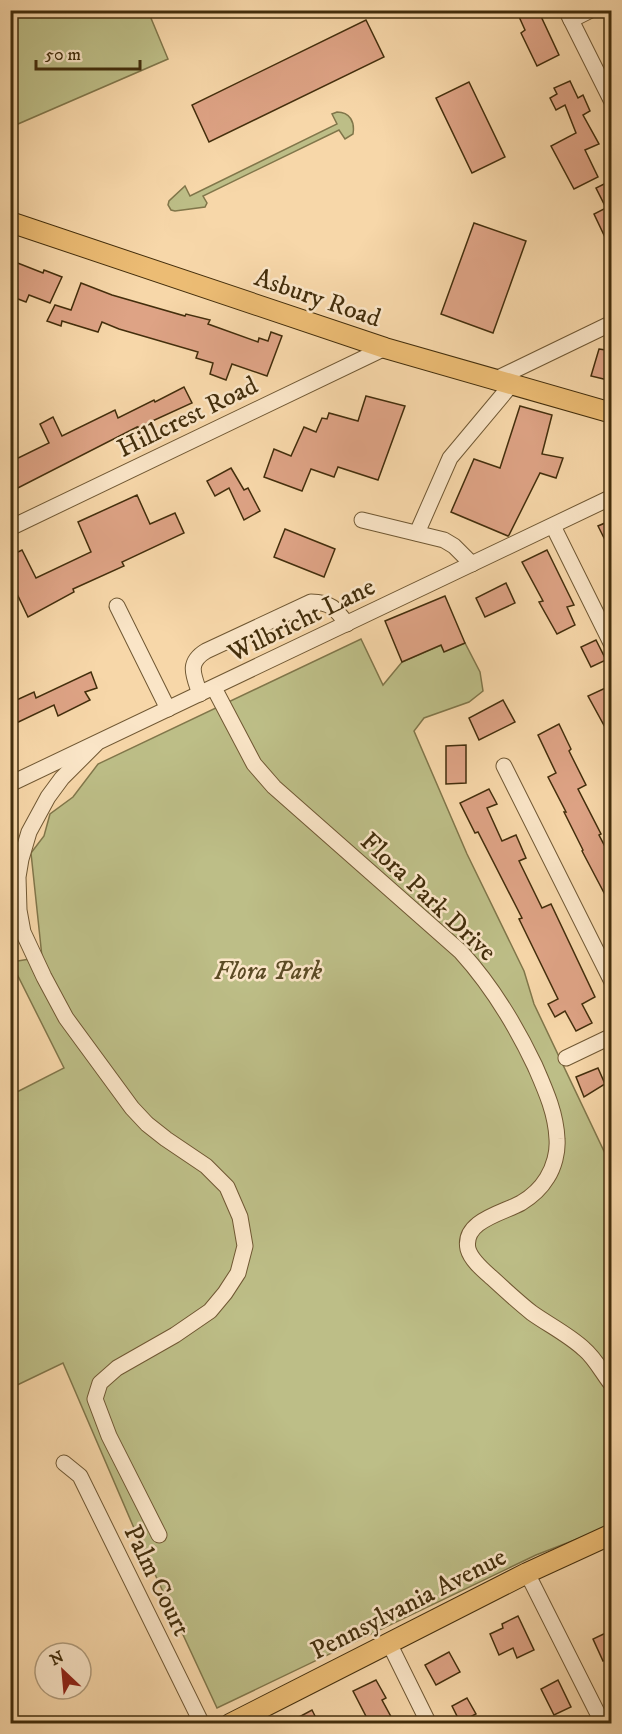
<svg xmlns="http://www.w3.org/2000/svg" width="622" height="1734" viewBox="0 0 622 1734" font-family="'IM FELL DW Pica',serif">
	<style>
		.green { fill: #bdbe87; stroke: #80764a; stroke-width: 1.5 }
		.building { fill: #dea385; stroke: #432e0c; stroke-width: 1.5 }
		.lines { fill: none; stroke-linecap: round; stroke-linejoin: round }
		.minor-casing { stroke: #705833; stroke-width: 17 }
		.major-casing { stroke: #432e0c; stroke-width: 22 }
		.minor { stroke: #fae5c7; stroke-width: 15 }
		.major { stroke: #ecbc74; stroke-width: 20 }
		.labels { text-anchor: middle; stroke-width: 5; stroke-linejoin: round; paint-order: stroke }
		.street-label { font-size: 26px; fill: #432e0c; stroke: #fae5c7 }
		.park-label { font-size: 26px; font-style: italic; fill: #5b4b25; stroke: #fae5c7 }
	</style>
	<rect width="100%" height="100%" fill="#f7d7a9"/>
	<filter id="stains"><feTurbulence type="fractalNoise" baseFrequency=".00333" numOctaves="4"/><feColorMatrix values="0 0 0 0 .2 0 0 0 0 .09 0 0 0 0 .02 0 0 0 .5 -.17"/></filter>
	<radialGradient id="worn" r=".72"><stop offset=".6" stop-color="#630" stop-opacity="0"/><stop offset="1" stop-color="#630" stop-opacity=".3"/></radialGradient>
	<g class="green">
		<path d="M11,10L148,11L168,59L11,127Z"/>
		<path d="M337,112C350,112 355,122 353,134L345,139L339,130L203,196L207,203L205,207L175,211L171,210L168,205L169,201L185,186L190,196L337,124L332,114Z"/>
		<path d="M361,639L383,685L402,662L441,645L444,651L465,643L480,672L483,691L469,702L424,718L414,731L467,854L524,971L534,1004L611,1166V1526L536,1555L217,1708L140,1542L63,1363L11,1388V1095L64,1068L11,962L42,957L31,853L44,836L50,814L73,797L98,764Z"/>
	</g>
	<g class="building">
		<path d="M516,10H538L559,55L537,66L521,33L525,30Z"/>
		<path d="M366,20L384,57L209,142L192,105Z"/>
		<path d="M570,81L578,98L583,95L590,111L583,115L599,144L585,150L598,177L574,189L551,146L576,133L565,105L556,110L550,98L557,94L554,88Z"/>
		<path d="M469,82L505,157L472,173L436,98Z"/>
		<path d="M612,180V252L594,214L606,208L596,188Z"/>
		<path d="M474,223L526,241L493,333L441,314Z"/>
		<path d="M10,260L43,273L44,270L62,277L50,303L29,295L26,302L10,296Z"/>
		<path d="M81,283L112,295L185,316L186,314L210,320L208,324L258,342L259,338L268,341L271,332L282,336L267,376L232,364L226,380L210,374L213,363L196,358L198,352L119,329L102,322L98,332L62,321L61,326L47,321L55,305L71,310Z"/>
		<path d="M599,349L612,351V381L591,376Z"/>
		<path d="M184,387L192,403L137,428V427L10,492V462L49,443L40,424L53,417L62,436L115,410L118,418L154,400L155,402Z"/>
		<path d="M366,396L405,406L378,480L338,467L334,477L311,469L302,491L264,477L274,449L291,456L304,427L316,432L322,418L327,419L329,413L358,421Z"/>
		<path d="M520,406L552,415L542,454L563,458L556,478L540,473L509,535L508,536L451,512L474,459L500,468Z"/>
		<path d="M231,468L244,490L248,488L260,511L244,520L229,488L215,496L207,481Z"/>
		<path d="M137,495L150,524L175,513L184,533L122,562L124,566L73,589L74,592L28,617L10,579V556L22,550L36,578L91,552L78,522Z"/>
		<path d="M612,520V554L598,526Z"/>
		<path d="M285,529L335,549L324,577L274,557Z"/>
		<path d="M547,550L574,605L567,607L575,625L557,634L539,602L543,601L522,562Z"/>
		<path d="M506,583L515,603L485,617L476,598Z"/>
		<path d="M445,596L465,643L444,652L441,645L402,662L385,621Z"/>
		<path d="M596,640L606,660L591,667L581,647Z"/>
		<path d="M91,672L97,688L85,692L90,700L58,716L54,705L10,726V703L34,692L36,698Z"/>
		<path d="M612,685V740L588,696Z"/>
		<path d="M503,700L515,722L479,740L469,718Z"/>
		<path d="M559,724L571,749L569,751L586,785L578,789L601,834L599,835L612,860V908L582,851L583,850L564,812H566L548,777L556,773L538,735Z"/>
		<path d="M466,745V783L446,784V746Z"/>
		<path d="M489,789L497,804L487,808L502,841L516,835L526,858L519,861L542,908L551,904L595,997L582,1004L592,1023L576,1031L565,1011L555,1017L548,1004L558,999L519,919L522,918L478,832L475,833L460,803Z"/>
		<path d="M598,1068L605,1084L584,1097L576,1077Z"/>
		<path d="M518,1616L534,1650L517,1658L513,1648L499,1655L490,1634L503,1628L502,1624Z"/>
		<path d="M612,1630V1657L603,1661L593,1639Z"/>
		<path d="M449,1652L460,1672L436,1685L425,1665Z"/>
		<path d="M376,1680L386,1698L382,1700L395,1724H370L353,1691Z"/>
		<path d="M558,1680L571,1707L554,1715L541,1689Z"/>
		<path d="M467,1698L476,1714L460,1722L452,1706Z"/>
		<path d="M312,1710L319,1724H286Z"/>
	</g>
	<g class="lines">
		<g class="minor-casing">
			<g id="minor">
				<path d="M566,10L612,102"/>
				<path d="M571,20L591,10"/>
				<path d="M494,380L612,323"/>
				<path d="M362,520L444,540L454,546L472,564"/>
				<path d="M553,526L612,645"/>
				<path d="M10,528L385,348"/>
				<path d="M417,533L450,458L511,385"/>
				<path d="M117,606L168,709"/>
				<path d="M214,688L254,764L274,787L461,952C492,986 515,1024 535,1066C545,1089 556,1113 557,1139C558,1152 554,1167 547,1178C541,1188 531,1197 521,1203C503,1213 462,1221 468,1249C471,1260 483,1270 491,1277C504,1289 518,1302 532,1313C549,1325 569,1335 584,1349C595,1358 603,1374 612,1385"/>
				<path d="M200,694C194,676 186,663 206,651L311,602C331,602 336,609 347,624"/>
				<path d="M96,744L62,778L48,797L29,832L21,859L18,877L19,910L23,932L44,977L66,1018L132,1108L147,1124L166,1139L206,1166L227,1187L240,1217L245,1246L238,1273L225,1293L210,1311L175,1335L117,1368L100,1383L95,1399L109,1436L159,1535"/>
				<path d="M504,766L612,982"/>
				<path d="M10,784L612,497"/>
				<path d="M566,1058L612,1036"/>
				<path d="M64,1463L80,1476L202,1724"/>
				<path d="M527,1573L603,1724"/>
				<path d="M389,1643L429,1724"/>
			</g>
		</g>
		<g class="major-casing">
			<g id="major">
				<path d="M10,222L385,348L612,413"/>
				<path d="M230,1724L527,1573L612,1534"/>
			</g>
		</g>
		<use href="#minor" class="minor"/>
		<use href="#major" class="major"/>
	</g>
	<g class="labels">
		<g class="street-label">
			<text transform="translate(318 297) rotate(19)" y="9">Asbury Road</text>
			<text transform="translate(187 416) rotate(-26)" y="9">Hillcrest Road</text>
			<text transform="translate(301 619) rotate(-26)" y="9">Wilbricht Lane</text>
			<text transform="translate(429 896) rotate(43)" y="9">Flora Park Drive</text>
			<text transform="translate(158 1580) rotate(64)" y="9">Palm Court</text>
			<text transform="translate(408 1603) rotate(-27)" y="9">Pennsylvania Avenue</text>
		</g>
		<g class="park-label">
			<text x="268" y="979">Flora Park</text>
		</g>
	</g>
	<rect width="622" height="1734" fill="none" stroke="#f7d7a9" stroke-width="36"/>
	<rect x="12" y="12" width="598" height="1710" fill="none" stroke="#432e0c" stroke-width="3"/>
	<rect x="18" y="18" width="586" height="1698" fill="none" stroke="#432e0c" stroke-width="1.5"/>
	<g transform="translate(63 1671) rotate(334)"><circle r="28" fill="#fae5c7" stroke="#b19c7c" stroke-width="1.5"/>
	<path d="M0-4.5L10 22L0 15L-10 22Z" fill="#8f2418"/>
	<text y="-9" font-size="16" font-weight="bold" text-anchor="middle" fill="#432e0c">N</text>
	</g>
	<path d="M36 60v9h104v-9" fill="none" stroke="#432e0c" stroke-width="3"/>
	<text x="45" y="60" font-size="18" fill="#432e0c" stroke="#fae5c7" stroke-width="4.5" paint-order="stroke">50 m</text>
	<rect width="100%" height="100%" filter="url(#stains)"/>
	<rect width="100%" height="100%" fill="url(#worn)"/>
</svg>
